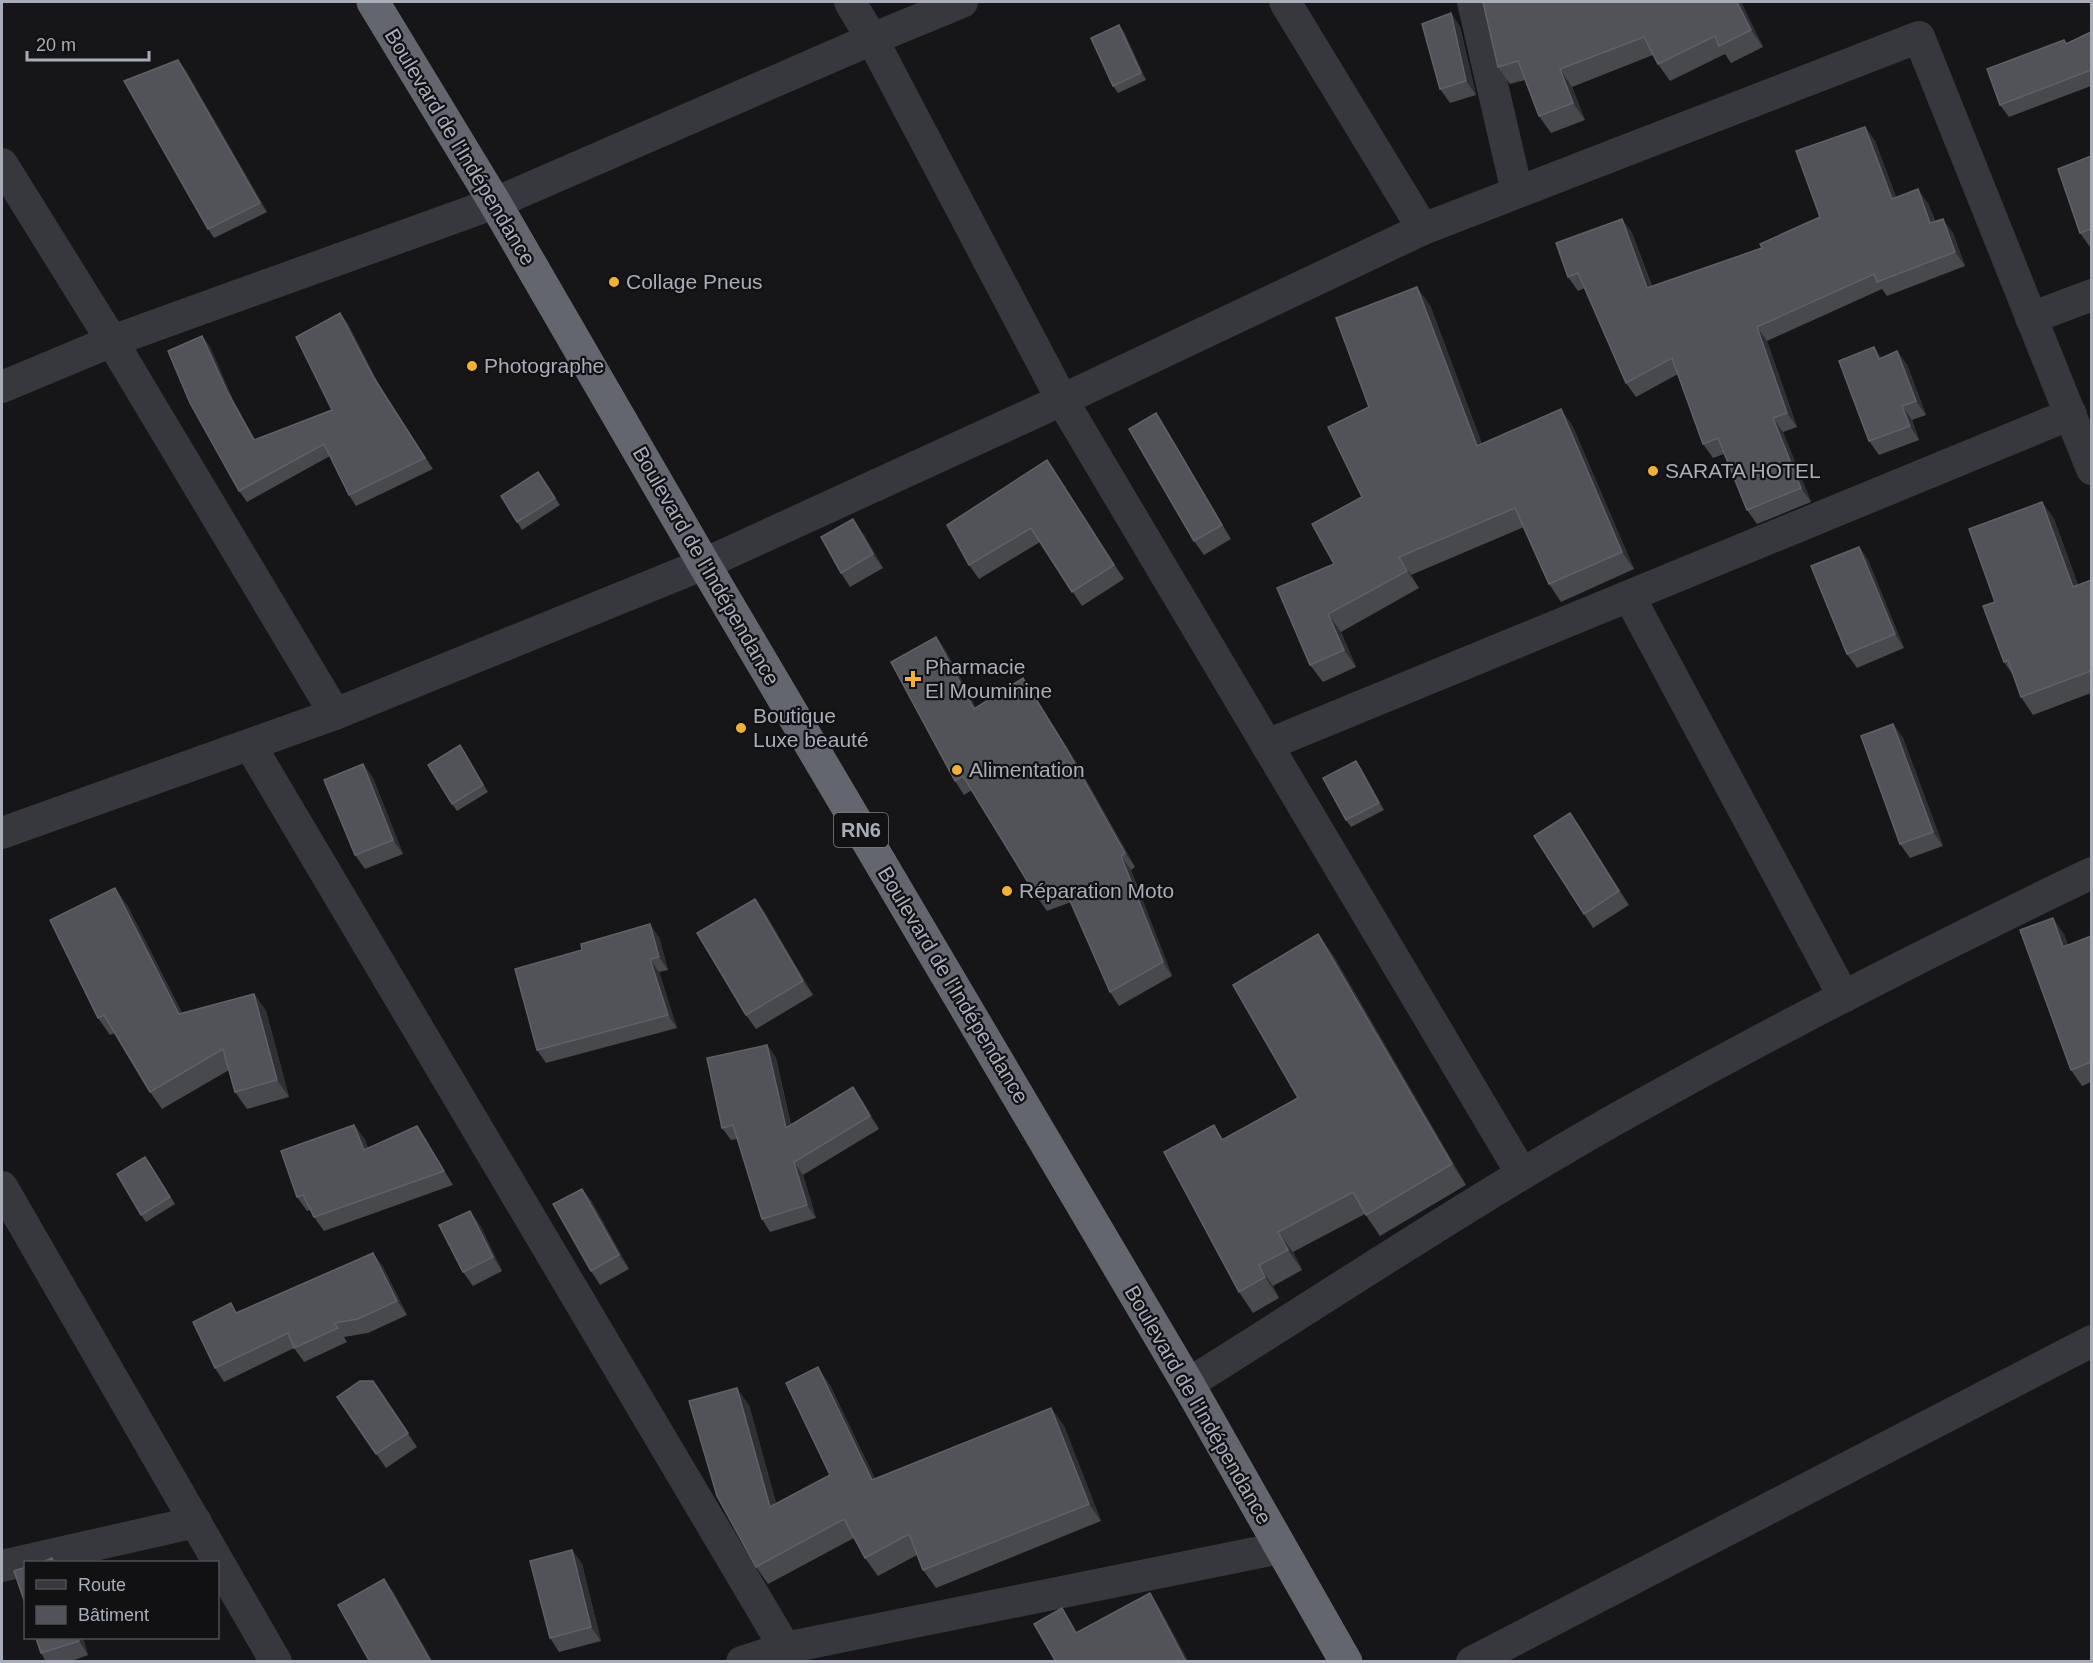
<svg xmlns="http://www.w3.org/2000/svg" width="2093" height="1663" viewBox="0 0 2093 1663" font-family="Helvetica,sans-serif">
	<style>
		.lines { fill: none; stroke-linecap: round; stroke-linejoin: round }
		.street { stroke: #37383d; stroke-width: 32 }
		.highway { stroke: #63666e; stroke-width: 33 }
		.wall { fill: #47494d }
		.shaded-wall { fill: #2f3033 }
		.building { fill: #525359; stroke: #5f6168; stroke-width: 1.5 }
		.poi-dot { fill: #f2b134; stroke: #111113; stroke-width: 2 }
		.labels { text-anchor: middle; stroke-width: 4.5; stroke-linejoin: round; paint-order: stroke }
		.shield { fill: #111113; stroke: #7b7e86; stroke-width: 1.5 }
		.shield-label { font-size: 20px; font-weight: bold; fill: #a8adb8 }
		.street-label { font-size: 21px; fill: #a8adb8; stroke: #111113 }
		.poi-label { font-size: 21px; fill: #a8adb8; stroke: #111113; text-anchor: start }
	</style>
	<rect width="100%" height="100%" fill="#161618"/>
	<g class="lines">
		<g class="street">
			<path d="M850,2L872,39L1062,400L1522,1174"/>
			<path d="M1285,2L1423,229"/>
			<path d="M1473,2L1517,192"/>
			<path d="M2,164L112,341L335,714"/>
			<path d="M2031,318L2092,295"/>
			<path d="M2,387L112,341L495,203L872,39L962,2"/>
			<path d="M1629,596L1844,997"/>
			<path d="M250,745L785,1648"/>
			<path d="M1267,745L2071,414"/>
			<path d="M2,833L335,714L704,564L1062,400L1423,229L1919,37L2092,469"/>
			<path d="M2,1187L276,1662"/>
			<path d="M1188,1384C1338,1290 1486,1191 1641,1105C1789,1023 1939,946 2092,873"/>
			<path d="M2,1566L196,1522"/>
			<path d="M742,1662L785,1648L1280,1548"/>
			<path d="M1472,1662L2092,1341"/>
		</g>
		<path class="highway" d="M373,2L495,203L704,564L1188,1384L1346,1662"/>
	</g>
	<g class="wall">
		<path d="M1483,2H1741L1763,47L1731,63L1725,54L1670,81L1658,64L1653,55L1572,87L1585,120L1551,133L1539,116L1525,80L1510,84L1498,67Z"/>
		<path d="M1451,13L1460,27L1476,95L1450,103L1440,89Z"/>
		<path d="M1124,32L1146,80L1118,93L1113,86Z"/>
		<path d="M2091,32V86L2009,117L2000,105L2064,40L2067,43Z"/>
		<path d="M185,69L267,212L214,238L208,229Z"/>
		<path d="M1865,127L1875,141L1896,197L1928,203L1935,221L1953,233L1965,266L1887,296L1882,289L1767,341L1797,427L1783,432L1811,502L1757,524L1747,510L1724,454L1713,458L1703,444L1678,374L1636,397L1626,383L1585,288L1578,291L1568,277L1622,219L1632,233L1652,286L1762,248L1820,217Z"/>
		<path d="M2091,156V247H2090L2080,233Z"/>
		<path d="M1430,305L1482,444L1561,409L1573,427L1634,569L1561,602L1549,584L1524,527L1411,575L1419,588L1341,632L1356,667L1323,682L1310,665L1334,564L1362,497L1369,407Z"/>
		<path d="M340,313L348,324L381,389L433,469L356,506L349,495L330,456L247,502L239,491L202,336L210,347L234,402L255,440L332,410Z"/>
		<path d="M1897,351L1907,365L1926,415L1912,420L1919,440L1879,455L1869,441L1882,358Z"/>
		<path d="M1165,427L1231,539L1204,555L1194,541Z"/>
		<path d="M1047,460L1124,579L1082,606L1040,542L979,579L969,565Z"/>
		<path d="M538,472L560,505L522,530L501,496Z"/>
		<path d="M2042,502L2054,519L2078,585L2091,580V693L2033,715L2021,697L2013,675L2004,662L1995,602Z"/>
		<path d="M863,533L883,568L850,587L841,573Z"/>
		<path d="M1859,547L1868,560L1904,648L1857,668L1847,654Z"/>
		<path d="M936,637L946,651L976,708L1032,692L1076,762L1135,867L1131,870L1172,976L1119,1006L1110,992L1071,902L1047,911L1037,897L972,790L964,795L955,781Z"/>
		<path d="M1893,724L1903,738L1943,846L1910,858L1900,844Z"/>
		<path d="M465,752L488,792L457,811L452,804Z"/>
		<path d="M363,764L373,778L403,854L365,869L355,855Z"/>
		<path d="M1361,768L1384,810L1351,827L1346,820Z"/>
		<path d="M1570,813L1580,827L1629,905L1593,928L1584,914Z"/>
		<path d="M755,899L765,913L813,995L756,1029L746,1015Z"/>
		<path d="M127,905L182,1013L254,994L266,1011L289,1097L247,1109L235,1092L229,1070L162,1109L150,1092L115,1033L110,1035L98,1018Z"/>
		<path d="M2064,934L2068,945L2091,936V1082L2082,1086L2071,1070Z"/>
		<path d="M659,937L668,970L659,972L677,1028L546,1063L537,1050Z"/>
		<path d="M1333,955L1466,1185L1380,1236L1365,1214L1293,1252L1302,1270L1273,1286L1279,1298L1253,1313L1239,1292L1214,1125L1223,1139L1298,1098Z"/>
		<path d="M767,1045L776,1058L791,1125L862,1100L879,1129L803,1175L816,1218L770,1232L762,1219L737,1139L731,1140L722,1128Z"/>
		<path d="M354,1125L364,1138L368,1148L417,1126L426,1140L453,1185L324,1231L314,1217L310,1210L307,1211L297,1197Z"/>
		<path d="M150,1164L175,1204L146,1222L141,1215Z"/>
		<path d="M582,1189L592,1202L629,1269L600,1285L591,1271Z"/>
		<path d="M480,1225L502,1271L473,1286L463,1272Z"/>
		<path d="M373,1253L383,1267L407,1315L368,1333L344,1337L347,1342L304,1362L294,1348L224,1382L215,1368L238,1312Z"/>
		<path d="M373,1381L417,1447L386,1468L337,1397Z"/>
		<path d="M830,1385L875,1479L1051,1408L1064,1426L1101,1521L936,1588L923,1570L917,1555L878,1576L865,1558L854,1538L768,1584L756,1567L749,1405L776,1503L830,1475Z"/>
		<path d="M572,1550L582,1564L601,1641L559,1652L550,1638Z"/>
		<path d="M83,1638L88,1655L69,1662H46L41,1653Z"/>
	</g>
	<g class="shaded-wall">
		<path d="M1737,2H1741L1763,47L1751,30Z"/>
		<path d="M1451,13L1460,27L1476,95L1466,81Z"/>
		<path d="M1119,25L1124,32L1146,80L1141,73Z"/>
		<path d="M178,60L185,69L267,212L260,203Z"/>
		<path d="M1560,69L1572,87L1585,120L1573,103Z"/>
		<path d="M1865,127L1875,141L1902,213L1892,199Z"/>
		<path d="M1918,189L1928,203L1940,237L1930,223Z"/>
		<path d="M1622,219L1632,233L1657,302L1647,288Z"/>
		<path d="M1943,219L1953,233L1965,266L1955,252Z"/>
		<path d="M1417,287L1430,305L1489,463L1477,446Z"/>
		<path d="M340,313L348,324L381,389L433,469L374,378Z"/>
		<path d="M1757,327L1767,341L1797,427L1787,413Z"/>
		<path d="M202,336L210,347L234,402L262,451L254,440L227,391Z"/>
		<path d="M1874,347L1884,361L1879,359Z"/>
		<path d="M1897,351L1907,365L1926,415L1916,401Z"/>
		<path d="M1902,406L1912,420L1919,440L1910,426Z"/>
		<path d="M1561,409L1573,427L1634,569L1622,552Z"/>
		<path d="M1156,413L1165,427L1231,539L1222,525Z"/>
		<path d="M1773,418L1783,432L1811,502L1801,488Z"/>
		<path d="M1047,460L1057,474L1124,579L1114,565Z"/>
		<path d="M2042,502L2054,519L2085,604L2073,587Z"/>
		<path d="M853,519L863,533L883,568L873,554Z"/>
		<path d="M1859,547L1868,560L1904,648L1895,634Z"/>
		<path d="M1399,557L1411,575L1419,588L1407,571Z"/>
		<path d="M1328,614L1341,632L1356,667L1344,650Z"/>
		<path d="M936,637L946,651L984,723L974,709Z"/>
		<path d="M1023,678L1032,692L1076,762L1135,867L1125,853Z"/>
		<path d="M1893,724L1903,738L1943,846L1933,832Z"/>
		<path d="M460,745L465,752L488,792L483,785Z"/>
		<path d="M1356,761L1361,768L1384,810L1379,803Z"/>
		<path d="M363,764L373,778L403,854L393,840Z"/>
		<path d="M1570,813L1580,827L1629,905L1619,891Z"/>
		<path d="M1121,856L1131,870L1172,976L1163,962Z"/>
		<path d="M115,888L127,905L191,1032L179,1014Z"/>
		<path d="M755,899L765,913L813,995L803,981Z"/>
		<path d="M2053,918L2064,934L2074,963L2063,947Z"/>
		<path d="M650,924L659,937L668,970L659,957Z"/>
		<path d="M1318,934L1333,955L1466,1185L1452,1164Z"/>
		<path d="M650,959L659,972L677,1028L668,1015Z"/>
		<path d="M254,994L266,1011L289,1097L277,1080Z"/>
		<path d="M767,1045L776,1058L794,1141L786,1128Z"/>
		<path d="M853,1087L862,1100L879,1129L870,1116Z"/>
		<path d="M354,1125L364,1138L374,1164L364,1150Z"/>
		<path d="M417,1126L426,1140L453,1185L444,1171Z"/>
		<path d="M794,1162L803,1175L816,1218L807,1205Z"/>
		<path d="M582,1189L592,1202L629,1269L619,1255Z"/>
		<path d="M470,1211L480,1225L502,1271L493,1257Z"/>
		<path d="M1278,1232L1293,1252L1302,1270L1288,1250Z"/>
		<path d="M373,1253L383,1267L407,1315L397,1301Z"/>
		<path d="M1259,1265L1273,1286L1279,1298L1265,1277Z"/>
		<path d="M818,1367L830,1385L884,1498L872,1480Z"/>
		<path d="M737,1388L749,1405L782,1524L770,1507Z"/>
		<path d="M1051,1408L1064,1426L1101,1521L1089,1504Z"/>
		<path d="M572,1550L582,1564L601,1641L591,1627Z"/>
		<path d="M384,1579L394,1593L433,1662H431L430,1660Z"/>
		<path d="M1150,1593L1159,1607L1189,1662H1186Z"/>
		<path d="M1062,1608L1071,1622L1086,1647L1076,1633Z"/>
		<path d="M77,1638H83L88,1655L79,1641Z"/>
	</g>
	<g class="building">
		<path d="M1483,2H1737L1751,30L1719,46L1715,36L1658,64L1644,37L1560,69L1573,103L1539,116L1518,61L1498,67Z"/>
		<path d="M1451,13L1466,81L1440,89L1422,24Z"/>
		<path d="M1119,25L1141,73L1113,86L1091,38Z"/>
		<path d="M2091,32V70L2000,105L1987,69L2064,40L2066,44Z"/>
		<path d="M178,60L260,203L208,229L124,81Z"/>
		<path d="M1865,127L1892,199L1918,189L1930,223L1943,219L1955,252L1877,282L1874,274L1757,327L1787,413L1773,418L1801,488L1747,510L1718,438L1703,444L1672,358L1626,383L1578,273L1568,277L1556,243L1622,219L1647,288L1762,248L1760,244L1820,217L1796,151Z"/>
		<path d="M2091,156V229L2080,233L2058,169Z"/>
		<path d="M1417,287L1477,446L1561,409L1622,552L1549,584L1515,508L1399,557L1407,571L1328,614L1344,650L1310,665L1277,588L1334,564L1312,524L1362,497L1328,427L1369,407L1336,318Z"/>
		<path d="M340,313L374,378L425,458L349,495L324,444L239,491L190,403L168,351L202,336L227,391L254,440L332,410L296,337Z"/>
		<path d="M1874,347L1879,359L1897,351L1916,401L1902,406L1910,426L1869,441L1839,361Z"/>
		<path d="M1156,413L1222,525L1194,541L1129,429Z"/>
		<path d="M1047,460L1114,565L1072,592L1031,528L969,565L947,525Z"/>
		<path d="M538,472L555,498L517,522L501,496Z"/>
		<path d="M2042,502L2073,587L2091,580V671L2021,697L2008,660L2004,662L1983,606L1995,602L1969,529Z"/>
		<path d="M853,519L873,554L841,573L821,537Z"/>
		<path d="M1859,547L1895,634L1847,654L1811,566Z"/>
		<path d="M936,637L974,709L1023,678L1066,748L1125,853L1121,856L1163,962L1110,992L1064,887L1037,897L963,776L955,781L891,662Z"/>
		<path d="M1893,724L1933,832L1900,844L1861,736Z"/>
		<path d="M460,745L483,785L452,804L428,765Z"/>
		<path d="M1356,761L1379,803L1346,820L1323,778Z"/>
		<path d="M363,764L393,840L355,855L324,780Z"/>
		<path d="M1570,813L1619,891L1584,914L1534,836Z"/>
		<path d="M115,888L179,1014L254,994L277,1080L235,1092L223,1049L150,1092L104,1015L98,1018L50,920Z"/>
		<path d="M755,899L803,981L746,1015L697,933Z"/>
		<path d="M2053,918L2063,947L2091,936V1062L2071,1070L2020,930Z"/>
		<path d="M650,924L659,957L650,959L668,1015L537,1050L515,969L582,950L581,944Z"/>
		<path d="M1318,934L1452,1164L1366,1215L1353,1192L1278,1232L1288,1250L1259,1265L1265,1277L1239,1292L1164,1152L1214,1125L1222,1140L1298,1098L1233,985Z"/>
		<path d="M767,1045L786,1128L853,1087L870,1116L794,1162L807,1205L762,1219L733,1125L722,1128L707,1058Z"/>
		<path d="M354,1125L364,1150L417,1126L444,1171L314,1217L303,1195L297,1197L281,1151Z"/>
		<path d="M145,1157L170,1197L141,1215L117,1174Z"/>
		<path d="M582,1189L619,1255L591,1271L553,1204Z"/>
		<path d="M470,1211L493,1257L463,1272L439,1225Z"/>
		<path d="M373,1253L397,1301L358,1319L334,1323L338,1328L294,1348L288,1333L215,1368L193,1322L231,1303L236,1313Z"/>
		<path d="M818,1367L872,1480L1051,1408L1089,1504L923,1570L909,1534L865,1558L844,1519L756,1567L717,1496L689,1401L737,1388L770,1507L830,1475L786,1383Z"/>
		<path d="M360,1381H373L408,1433L376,1454L337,1397Z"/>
		<path d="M572,1550L591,1627L550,1638L530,1561Z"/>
		<path d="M52,1558L54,1563H40Z"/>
		<path d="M26,1567V1606L14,1571Z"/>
		<path d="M384,1579L430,1660L428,1662H370L338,1605Z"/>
		<path d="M1150,1593L1186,1662H1056L1034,1624L1062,1608L1076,1633Z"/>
		<path d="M36,1638H77L79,1641L41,1653Z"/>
	</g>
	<g class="poi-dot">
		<circle cx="614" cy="282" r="6"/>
		<circle cx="472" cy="366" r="6"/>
		<circle cx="1653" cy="471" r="6"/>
		<path d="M910 670h6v6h6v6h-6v6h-6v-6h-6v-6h6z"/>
		<circle cx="741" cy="728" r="6"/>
		<circle cx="957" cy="770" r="6"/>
		<circle cx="1007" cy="891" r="6"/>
	</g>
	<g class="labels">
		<rect class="shield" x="834" y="813" width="54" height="34" rx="4.5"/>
		<g class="shield-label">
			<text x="861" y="837">RN6</text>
		</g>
		<g class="street-label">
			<text transform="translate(460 147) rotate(59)" y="7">Boulevard de l'Indépendance</text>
			<text transform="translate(706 566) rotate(60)" y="7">Boulevard de l'Indépendance</text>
			<text transform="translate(953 985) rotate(59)" y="7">Boulevard de l'Indépendance</text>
			<text transform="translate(1198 1405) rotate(60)" y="7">Boulevard de l'Indépendance</text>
		</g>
		<g class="poi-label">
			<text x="626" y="289">Collage Pneus</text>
			<text x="484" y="373">Photographe</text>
			<text x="1665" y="478">SARATA HOTEL</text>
			<text x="925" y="674">Pharmacie<tspan x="925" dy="24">El Mouminine</tspan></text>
			<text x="753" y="723">Boutique<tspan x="753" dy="24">Luxe beauté</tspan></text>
			<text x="969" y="777">Alimentation</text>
			<text x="1019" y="898">Réparation Moto</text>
		</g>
	</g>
	<rect width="2093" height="1663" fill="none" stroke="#a8adb8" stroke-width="6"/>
	<rect x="24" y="1561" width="195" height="78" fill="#111113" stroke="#4d4f55" stroke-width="1.5"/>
	<rect x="36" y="1580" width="30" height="9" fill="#37383d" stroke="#4d4f55" stroke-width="1.5"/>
	<text x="78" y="1591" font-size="18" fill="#a8adb8">Route</text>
	<rect x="36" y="1606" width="30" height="18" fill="#525359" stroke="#4d4f55" stroke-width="1.5"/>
	<text x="78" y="1621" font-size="18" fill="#a8adb8">Bâtiment</text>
	<path d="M27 51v9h122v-9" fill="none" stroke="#a8adb8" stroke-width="3"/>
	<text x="36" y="51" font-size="18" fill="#a8adb8" stroke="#111113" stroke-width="4.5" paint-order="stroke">20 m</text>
</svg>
